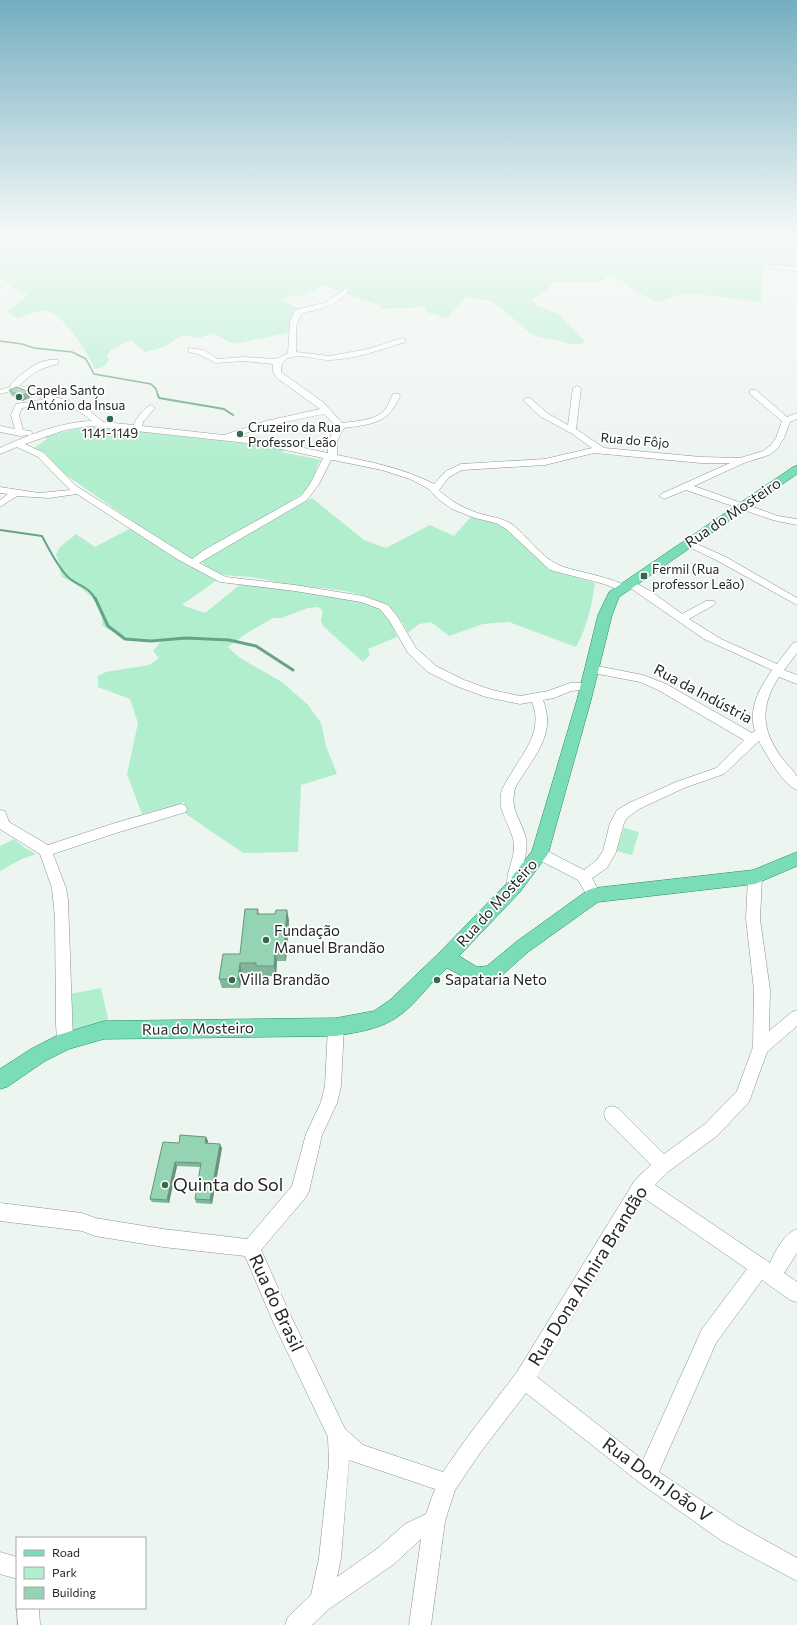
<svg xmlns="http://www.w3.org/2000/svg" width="797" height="1625" viewBox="0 0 797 1625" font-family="Commissioner,sans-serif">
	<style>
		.green { fill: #b1eecd }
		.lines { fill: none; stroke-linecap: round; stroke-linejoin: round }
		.stream-far2 { stroke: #66a484; stroke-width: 1.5 }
		.stream-far1 { stroke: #66a484; stroke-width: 2 }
		.stream { stroke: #66a484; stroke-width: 3 }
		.minor-casing { stroke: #8a928e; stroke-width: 1 }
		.major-casing { stroke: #228e65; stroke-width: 1 }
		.minor { fill: #fff; fill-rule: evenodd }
		.major { fill: #7addb7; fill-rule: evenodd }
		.wall { fill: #80b69a }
		.shaded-wall { fill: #68947d }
		.building { fill: #95d4b3; stroke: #68947d }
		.poi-dot { fill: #34694f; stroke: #fff; stroke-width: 1.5 }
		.labels { text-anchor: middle; stroke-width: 3.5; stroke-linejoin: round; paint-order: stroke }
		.far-poi-label { font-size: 13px; fill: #232725; stroke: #fff; text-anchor: start }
		.far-street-label { font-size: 13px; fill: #232725; stroke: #fff }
		.street-label { font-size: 15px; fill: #232725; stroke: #fff }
		.poi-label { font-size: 15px; fill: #232725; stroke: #fff; text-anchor: start }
		.near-poi-label { font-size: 18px; fill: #232725; stroke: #fff; text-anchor: start }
		.near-street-label { font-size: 18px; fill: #232725; stroke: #fff }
	</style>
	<rect width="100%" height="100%" fill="#edf5f0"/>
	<g class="green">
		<path d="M0,237H30L33,242L41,243L92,237H382L391,242L403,237H797V267L768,265L763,267L761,302L685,293L657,302L639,293L615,277L607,276L598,283L559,281L554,282L544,293L532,299L536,305L560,315L585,342L577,345L533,335L492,301L466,297L447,318L426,312L425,307L381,309V306L348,295L326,285L298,297L291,295L280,300L300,309L294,312L290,330L287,333L234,344L213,333L199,338L182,335L164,347L145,352L131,340L111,350L107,356L109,361L103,367L95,369C89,355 62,311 46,311C35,311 26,316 16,318L7,311L28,295L13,288L0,277Z"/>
		<path d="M101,426L146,429L286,448L282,452L321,460L318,464L312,481L305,492L259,521L191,560L151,534L66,475L44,452L34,448L47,439L44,436L84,427Z"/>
		<path d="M312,498L364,540L386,548L430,525L454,536L471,517L501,524L553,571L595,583C592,605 587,627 576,647L509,622L483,624L449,636L431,622L419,624L408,633C403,623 398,614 388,607C362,589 324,589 294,585C279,583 266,579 251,577C232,575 215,578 201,561Z"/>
		<path d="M131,528L217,580L182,605L205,613L241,584C265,586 365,596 379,609C388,616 393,627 397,637L368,649L370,655L363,662L323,626L321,621L323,611L318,607L308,608L281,618H273L247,633L228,647L240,658L282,682L308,705L321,723L326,746L337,774L301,785L298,852L243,853L186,814L184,802L142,814L127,774L138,723L130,699L98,687V676L106,672L149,665L159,658L153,651L162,640H129C120,632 111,633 102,625C105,602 81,586 62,577C59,570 60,562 56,555L59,548L76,534L95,547Z"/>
		<path d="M624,828L639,832L632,855L617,851Z"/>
		<path d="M14,839L25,848L36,854L22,859L0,871V846Z"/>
		<path d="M101,988L108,1018L106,1021L69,1032L70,994Z"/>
	</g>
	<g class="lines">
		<g class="stream-far2">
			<path d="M465,237H480"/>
			<path d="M0,341L22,344L34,348L72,352L86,359L94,374L151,384L156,389L158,396"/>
		</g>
		<g class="stream-far1">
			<path d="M158,395L159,398L224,409L233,415"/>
			<path d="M0,530L42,536C49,549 58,568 69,578C78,586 90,587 95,599"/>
		</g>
		<path class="stream" d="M95,598L108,626L125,639L151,641L186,638L229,640L256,646L293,670"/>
		<g class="minor-casing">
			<g id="minor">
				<path d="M774,265L797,267V271L772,268L771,267Z"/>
				<path d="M346,288L349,290C336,307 320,308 301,314L296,327V352L330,356L368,349L402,338L406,340L405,342C383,349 352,360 329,360C319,360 302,354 292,357C283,359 281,364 281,372L323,402L342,423C356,421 373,421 384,411C388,406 390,400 393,394H399L400,396C388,424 372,424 344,428L337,441V455C371,462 403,468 434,484L446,471L461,464L545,459L592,448L571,433L541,417L523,400L527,398H530L547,413L568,425L573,388L577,386L581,388L576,429L604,448L701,457L740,458L763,451L771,445L776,438L782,421L750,394V390H756L787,417L797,413V419L790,422L784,438L777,449L769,455L744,463L694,486L778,516L797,519V525L773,520L686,490L664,499L659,496L661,494L730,463H701L594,453L545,465L462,470L449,477L439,490C451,502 465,509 481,514C492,517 503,518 513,525C531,540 544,562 567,568C580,572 622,580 628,588L627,590H619L604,584L550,570L506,529L496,523L475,518L452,509L438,499L429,489L410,479L382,470L333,460H331L319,484L307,500L199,563L226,577L295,585L363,596L388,605L397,616L416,648L436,666L464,680L492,690L520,696L548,691L570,683H591L593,686L591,689L571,691L554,698L543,700C555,731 539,750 523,775C519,781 514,788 514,794C511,810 521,821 525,835C530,851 522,864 520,879C520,884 521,887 519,891L514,893L509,891C503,878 513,863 514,849C515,829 497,814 501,794C502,788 506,782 509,777C523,753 544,731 532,702L520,704L486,697L456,686L428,672L408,653L389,620L380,609L361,602L295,591L220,582L177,559L77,494L49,498L17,496L0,507V500L8,494L0,493V487L39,493L70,490L38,457L17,447L0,454V448C28,435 61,422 92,421L79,411L56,403L22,408L19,415L23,430L31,431L32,433L31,435L20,436L0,432V426L15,429L11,415L16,404L46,399L23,391L15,390L0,394V390L10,387L11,384C23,373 39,357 58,360V364C40,368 32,373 19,386L27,387L85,407L103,422L134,425C136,418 144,408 151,405L155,408L143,422L142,426L224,435L266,421L320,409L277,378L273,372V364L243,361L216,363L198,354L189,352V348L204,350L217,359L243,357L276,359L288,353L290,321L295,310L327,302ZM324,414L336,426L328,441V453L257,438L236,436L271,425ZM90,426L257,444L323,458L310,484L301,496L204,550L192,559L76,486L44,453L25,444L65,430Z"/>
				<path d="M688,540L726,557L797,598V605L718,561L685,545L683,543L685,541Z"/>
				<path d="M630,580L652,592L682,614L706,601H714L715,603L714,605L689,619L721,639L777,664L793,643L797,642V653L784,670L797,675V684L779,677C760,706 761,730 782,758C786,764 795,771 797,777C797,781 797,786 797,790C783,785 766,754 759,741L724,774L684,788L639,809L627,818L624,823L616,852L607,868L592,878L601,895L599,899L594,901L589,899L578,880L535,858L533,854L535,850L540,849L545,850L584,870L597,860L603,851L610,823L617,810L629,803L676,782L716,768L744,740L658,690L640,682L588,672L586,669L588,666L592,665L643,675L666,684L752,733L755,731C748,709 759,689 772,670L704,639L626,585L625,583L626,581Z"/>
				<path d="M181,804L186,806L187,809L186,812L116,833L53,854L66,888L68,900L73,1041L71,1046L65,1048L59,1046L57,1041L56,1024L55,918L52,888L40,854L0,829V810L5,811L9,822L48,845L115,823Z"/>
				<path d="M755,871L760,873L762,877L760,919L770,990L769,1031L792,1012L797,1010V1026L767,1052L749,1102L717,1136L669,1171L655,1185L770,1263C775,1251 784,1234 797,1229V1253L784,1273L797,1282V1302L790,1300L762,1280L716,1343L659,1472L738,1525L797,1558V1581L722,1541L640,1483L526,1393L480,1453L455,1490L445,1521L431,1625H409L421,1539L394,1564L329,1609L312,1625H285L288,1617L311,1595L319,1558L329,1464L328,1437L274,1324L245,1256L163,1247L95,1236L82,1231L0,1221V1203L82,1213L95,1218L163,1229L247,1239L292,1186L306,1134L321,1102L325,1086L328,1027L331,1022L336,1020L341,1022L344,1027L341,1086L337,1103L322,1135L309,1191L306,1197L261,1250L288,1310L345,1429L363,1445L443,1472L466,1439L517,1372L635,1180L651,1165L606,1120L604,1114L606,1108L612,1106L618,1108L664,1154L705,1124L737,1091L753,1047L754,990L746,919L748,877L750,873ZM644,1198L747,1269L702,1329L643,1460L537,1377ZM349,1460L435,1489L426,1514L405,1524L378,1548L337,1577L341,1558Z"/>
				<path d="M0,1552L17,1557V1579L0,1574Z"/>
				<path d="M17,1608H39L40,1625H18Z"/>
			</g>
		</g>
		<g class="major-casing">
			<path id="major" d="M797,466V474L619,597L612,615L591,700L548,854L520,892L459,956L477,967L487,966L516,942L588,890L594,888L753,870L797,852V866L755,884L598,902L528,952L499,978L487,982L475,983L447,968C426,986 411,1013 385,1024C369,1031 352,1033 336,1036L104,1039L69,1049L45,1061L7,1087L0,1089V1069L31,1049L58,1035L104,1021L336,1018L374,1011L390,1000L440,952L508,882L532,851L577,700L598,615L609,592L793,467Z"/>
		</g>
		<use href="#minor" class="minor"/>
		<use href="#major" class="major"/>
	</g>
	<g class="wall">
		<path d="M9,390L30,398L22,401L11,395Z"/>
		<path d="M258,909L259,914L289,920L286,961H277L276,976H258L257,973H242L240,988H222L219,979L240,954Z"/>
		<path d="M206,1137L208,1141L207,1144L222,1148L212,1204L196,1203L195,1199L201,1167L177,1166L169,1203L152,1202L150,1199L179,1143Z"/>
	</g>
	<g class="shaded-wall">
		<path d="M29,392L30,398L22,401L20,396Z"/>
		<path d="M287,910L289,920L286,961L284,951Z"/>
		<path d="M275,951L277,961L276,976L274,966Z"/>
		<path d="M240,963L242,973L240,988L238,979Z"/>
		<path d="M206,1137L208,1141L207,1148L205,1143Z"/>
		<path d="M220,1144L222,1148L212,1204L210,1200Z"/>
		<path d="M175,1162L177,1166L169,1203L167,1200Z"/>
	</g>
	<g class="building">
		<path d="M17,387L29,392L20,396L9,390Z"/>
		<path d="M245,909H258L257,914H275L276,910H287L284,951H275L274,966H256V963H240L238,979H219L223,954H240Z"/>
		<path d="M180,1135L206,1137L205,1143L220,1144L210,1200L195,1199L201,1163L175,1162L167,1200L150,1199L163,1142L179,1143Z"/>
	</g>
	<linearGradient id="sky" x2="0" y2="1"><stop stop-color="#74aec0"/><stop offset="0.51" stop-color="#f7faf8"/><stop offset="1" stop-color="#f7faf8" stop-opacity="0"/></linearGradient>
	<rect width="797" height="465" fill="url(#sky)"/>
	<g class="poi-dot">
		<circle cx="19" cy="397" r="4"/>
		<circle cx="110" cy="419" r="4"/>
		<circle cx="240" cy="434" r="4"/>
		<rect x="640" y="572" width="8" height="8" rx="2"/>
		<circle cx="266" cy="940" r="4"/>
		<circle cx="232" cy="980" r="4"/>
		<circle cx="437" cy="980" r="4"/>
		<circle cx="165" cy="1185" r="4"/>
	</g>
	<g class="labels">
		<g class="far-poi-label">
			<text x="27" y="395">Capela Santo<tspan x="27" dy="15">António da Ínsua</tspan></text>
			<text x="248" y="432">Cruzeiro da Rua<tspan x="248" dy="15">Professor Leão</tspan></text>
			<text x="110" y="438" text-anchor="middle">1141-1149</text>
			<text x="652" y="574">Fermil (Rua<tspan x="652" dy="15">professor Leão)</tspan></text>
		</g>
		<g class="far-street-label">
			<text transform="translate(635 440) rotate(5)" y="5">Rua do Fôjo</text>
		</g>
		<g class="street-label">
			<text transform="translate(733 513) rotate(-34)" y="5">Rua do Mosteiro</text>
			<text transform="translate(703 694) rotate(28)" y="5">Rua da Indústria</text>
			<text transform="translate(497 903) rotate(-48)" y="5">Rua do Mosteiro</text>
			<text transform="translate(198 1029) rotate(-1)" y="5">Rua do Mosteiro</text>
		</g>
		<g class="poi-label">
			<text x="274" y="936">Fundação<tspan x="274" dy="17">Manuel Brandão</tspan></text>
			<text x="240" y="985">Villa Brandão</text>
			<text x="445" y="985">Sapataria Neto</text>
		</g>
		<g class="near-poi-label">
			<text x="173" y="1191">Quinta do Sol</text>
		</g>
		<g class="near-street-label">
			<text transform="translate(588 1276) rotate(-58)" y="6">Rua Dona Almira Brandão</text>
			<text transform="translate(276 1303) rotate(65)" y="6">Rua do Brasil</text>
			<text transform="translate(657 1480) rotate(36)" y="6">Rua Dom João V</text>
		</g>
	</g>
	<rect x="16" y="1537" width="130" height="72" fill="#ffffff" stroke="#a7a9a8"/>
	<rect x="24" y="1550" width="20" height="6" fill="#7addb7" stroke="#a7a9a8"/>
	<text x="52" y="1557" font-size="12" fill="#232725">Road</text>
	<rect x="24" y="1567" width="20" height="12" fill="#b1eecd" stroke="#a7a9a8"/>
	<text x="52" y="1577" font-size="12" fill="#232725">Park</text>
	<rect x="24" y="1587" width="20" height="12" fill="#95d4b3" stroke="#a7a9a8"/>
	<text x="52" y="1597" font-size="12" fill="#232725">Building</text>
</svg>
